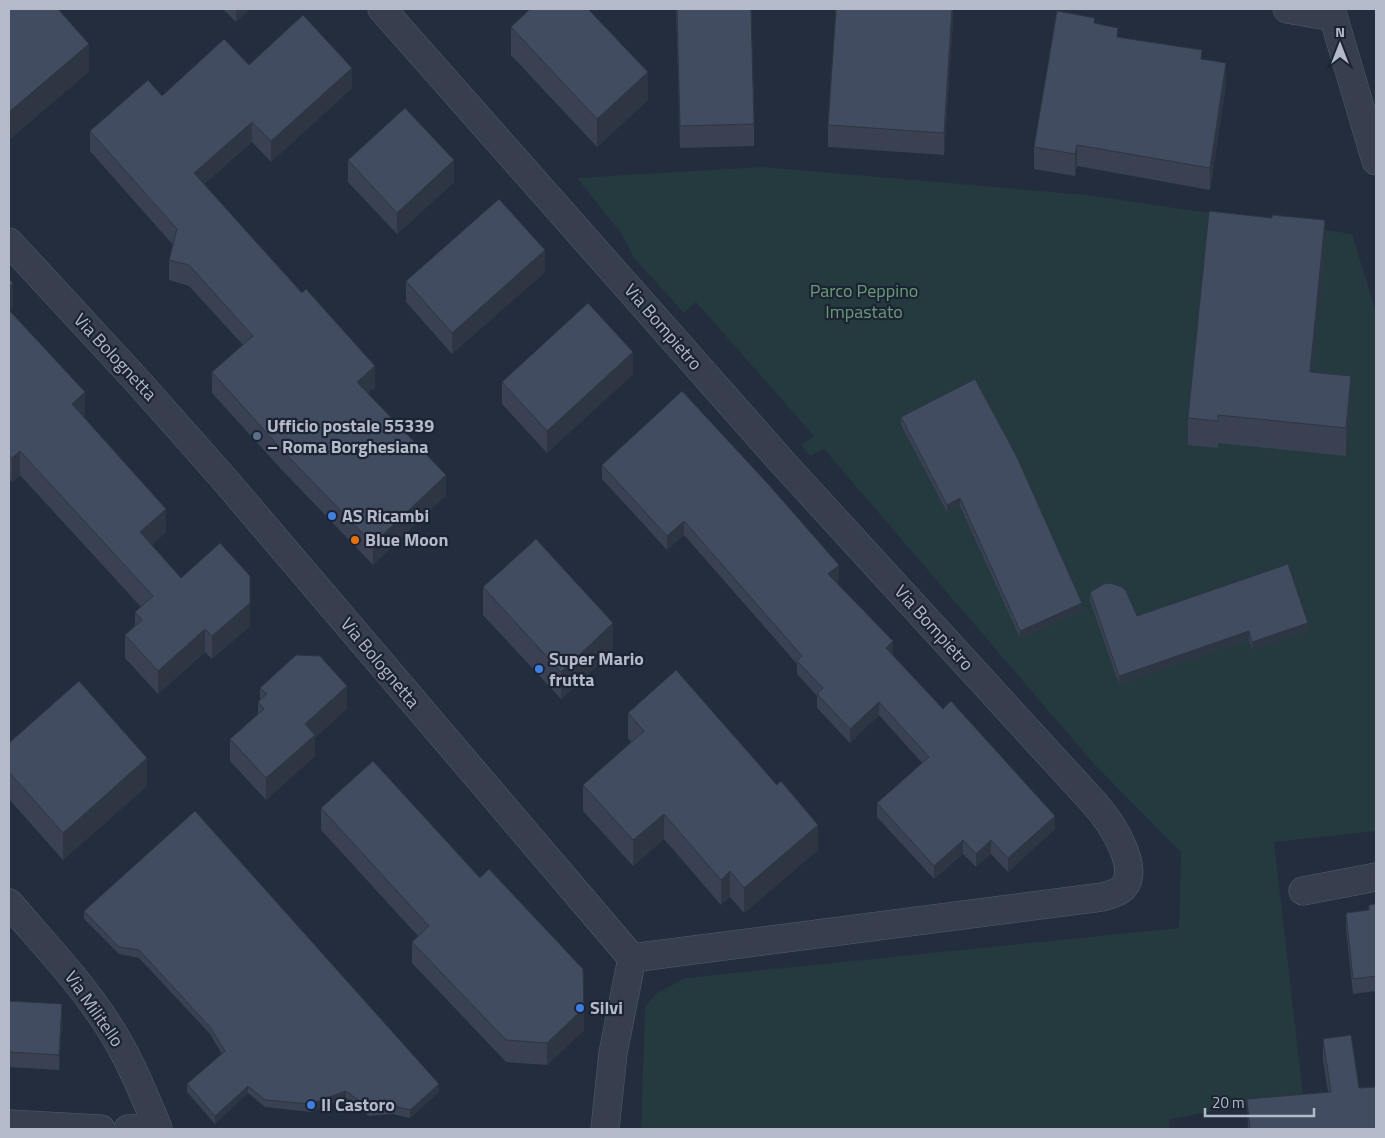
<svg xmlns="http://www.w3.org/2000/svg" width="1385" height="1138" viewBox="0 0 1385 1138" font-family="'Titillium Web',sans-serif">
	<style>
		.green { fill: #253a3f; fill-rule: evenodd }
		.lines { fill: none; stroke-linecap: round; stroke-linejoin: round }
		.minor-casing { stroke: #555d6c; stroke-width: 29 }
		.minor { stroke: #373f4e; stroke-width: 28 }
		.wall { fill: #394153 }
		.shaded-wall { fill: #2e3543 }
		.building { fill: #424c60; stroke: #2e3543 }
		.service-dot { fill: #5c6f8a; stroke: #1c2433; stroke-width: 2 }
		.shop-dot { fill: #3f7fe0; stroke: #1c2433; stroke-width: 2 }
		.food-dot { fill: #e8710a; stroke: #1c2433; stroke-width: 2 }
		.labels { text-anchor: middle; stroke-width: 4.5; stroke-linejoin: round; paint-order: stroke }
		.park-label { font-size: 18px; fill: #6a9b79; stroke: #1c2433 }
		.street-label { font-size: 18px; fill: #b3bac9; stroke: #1c2433 }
		.poi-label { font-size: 18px; font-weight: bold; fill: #b3bac9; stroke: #1c2433; text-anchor: start }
	</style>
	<rect width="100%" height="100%" fill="#232d3e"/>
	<path class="green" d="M762,167L1086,195L1352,234L1376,312V831L1274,842L1303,1095L1170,1119L1169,1129H641L645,1007L657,993L686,978L1179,928L1181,852L1094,764L824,449L810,456L801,445L814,436L696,302L684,313L634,258L621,233L577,178ZM1308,631L1252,650L1249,639Z"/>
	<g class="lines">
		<g class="minor-casing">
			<g id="minor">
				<path d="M382,9L783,463L1095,804C1109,820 1142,867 1123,888C1118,893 1109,895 1102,897L632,958"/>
				<path d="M1287,9L1333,17"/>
				<path d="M1331,9L1376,161"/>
				<path d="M9,242L141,385L225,480L632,958L613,1053L605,1129"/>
				<path d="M1303,891L1376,877"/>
				<path d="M9,903C43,943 80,981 108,1025C129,1057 143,1093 158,1128L128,1129"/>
				<path d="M9,1124L101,1129"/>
			</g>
		</g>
		<use href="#minor" class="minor"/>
	</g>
	<g class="wall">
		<path d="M223,9H250L236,22Z"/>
		<path d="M676,9L754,124V146L680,148Z"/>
		<path d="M953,9V20L944,155L828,147V125Z"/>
		<path d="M1095,23L1118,37L1202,59L1226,85L1210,190L1077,166L1075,176L1034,169V147Z"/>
		<path d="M511,27L648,100L597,147L511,55Z"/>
		<path d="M352,88L271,162L252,142L204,184L375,387L368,393L446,495L373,565L281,469L212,393V372L243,345L189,286L169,280V260L173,245L90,151V131L162,96Z"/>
		<path d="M348,160L454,182L397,234L348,182Z"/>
		<path d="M1325,248L1312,372L1351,404L1346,456L1218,443V448L1188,445V418Z"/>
		<path d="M545,272L452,354L406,302V281Z"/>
		<path d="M9,279L13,307L9,310L85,415L83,416L166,532L152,545L181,578L250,626L212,659L205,652L158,694L125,658V635L135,626V612L141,607L20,475L12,482L9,478Z"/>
		<path d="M633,374L547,453L502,404V382Z"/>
		<path d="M901,417L1082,611L1020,638L960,506L947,512L901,425Z"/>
		<path d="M602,465L839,579L836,582L892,655L1055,829L1008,872L991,854L976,867L963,854L934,879L877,817V803L922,763L879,715L850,743L817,708V696L797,674V664L684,535L667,550L602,479Z"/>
		<path d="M483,587L613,651L561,699L483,615Z"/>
		<path d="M1090,592L1137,616L1308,631L1252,650L1249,640L1119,684L1090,601Z"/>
		<path d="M260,688L347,708L315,738V756L266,800L230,761V739L258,714V702L260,700Z"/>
		<path d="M628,713L818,850L744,913L730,897L721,905L664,839L633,866L583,811V785L632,743L628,738Z"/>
		<path d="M9,743L147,786L63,860L9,799Z"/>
		<path d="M321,808L584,1030L547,1065L506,1062L412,963V942L418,936L321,830Z"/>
		<path d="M1376,904V991L1353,994L1346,928V913L1369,910V905Z"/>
		<path d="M84,911L439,1092L410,1118L393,1114L369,1116L346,1098L310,1112L265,1107L248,1093L215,1124L187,1092V1084L222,1054L210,1034L139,958L119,954L84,919Z"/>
		<path d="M9,1001L62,1019L59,1070L9,1067Z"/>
		<path d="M1323,1039L1376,1129H1248L1247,1099L1328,1092L1323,1060Z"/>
	</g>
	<g class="shaded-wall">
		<path d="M236,9H250L236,22Z"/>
		<path d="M952,9H953V20L944,155V133Z"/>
		<path d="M89,44V72L9,140V112Z"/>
		<path d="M1226,63V85L1210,190V168Z"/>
		<path d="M352,68V88L271,162V141Z"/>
		<path d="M648,72V100L597,147V119Z"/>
		<path d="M252,122V142L194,193V173Z"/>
		<path d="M1077,145V166L1075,176V154Z"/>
		<path d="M454,160V182L397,234V213Z"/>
		<path d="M1325,220V248L1310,400V372Z"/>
		<path d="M545,250V272L452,354V333Z"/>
		<path d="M13,283V307L9,311V287Z"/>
		<path d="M633,352V374L547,453V431Z"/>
		<path d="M375,366V387L357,402V382Z"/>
		<path d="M1351,376V404L1346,456V428Z"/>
		<path d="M85,392V415L72,427V404Z"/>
		<path d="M20,451V475L12,482V458Z"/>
		<path d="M446,475V495L373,565V544Z"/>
		<path d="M960,498V506L947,512V505Z"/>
		<path d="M166,509V532L140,556V532Z"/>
		<path d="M684,521V535L667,550V536Z"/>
		<path d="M839,565V579L828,588V574Z"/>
		<path d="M250,603V626L212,659V636Z"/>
		<path d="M1082,603V611L1020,638V631Z"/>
		<path d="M613,623V651L561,699V672Z"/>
		<path d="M1308,623V631L1252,650V642Z"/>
		<path d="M205,629V652L158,694V671Z"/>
		<path d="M1249,631V640L1119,684V676Z"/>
		<path d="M893,641V655L886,662V648Z"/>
		<path d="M347,686V708L315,738V756L266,800V778L305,724Z"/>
		<path d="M879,702V715L850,743V729Z"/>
		<path d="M147,758V786L63,860V833Z"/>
		<path d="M664,814V839L633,866V840Z"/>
		<path d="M1055,816V829L1008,872V858Z"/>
		<path d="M818,825V850L744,913V888Z"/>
		<path d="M963,840V854L934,879V866Z"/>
		<path d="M991,840V854L976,867V854Z"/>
		<path d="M730,871V897L721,905V880Z"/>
		<path d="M62,1004V1019L59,1070V1055Z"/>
		<path d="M584,1008V1030L547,1065V1043Z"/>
		<path d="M439,1084V1092L410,1118V1110Z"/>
		<path d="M248,1086V1093L215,1124V1116Z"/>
		<path d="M346,1091V1098L310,1112V1104Z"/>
	</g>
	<g class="building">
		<path d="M9,9H58L89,44L9,112Z"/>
		<path d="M530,9H588L648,72L597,119L511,27Z"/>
		<path d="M677,9H751L754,124L680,126Z"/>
		<path d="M836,9H952L944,133L828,125Z"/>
		<path d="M1057,11L1095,18L1094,23L1118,28L1117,37L1202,50L1201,59L1226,63L1210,168L1077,145L1075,154L1034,147Z"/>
		<path d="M303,15L352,68L271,141L252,122L194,173L302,293L306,289L375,366L357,382L446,475L373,544L281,449L212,372L253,336L189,265L169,260L177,229L90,131L148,80L162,96L224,39L249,65Z"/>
		<path d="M405,108L454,160L397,213L348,160Z"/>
		<path d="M499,199L545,250L452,333L406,281Z"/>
		<path d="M1209,211L1272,218V215L1325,220L1310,372L1351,376L1346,428L1218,415V421L1188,418Z"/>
		<path d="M9,279L13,283L9,287Z"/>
		<path d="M588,303L633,352L547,431L502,382Z"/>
		<path d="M9,310L85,392L72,404L166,509L140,532L181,578L220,543L250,576V603L212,636L205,629L158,671L125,635L142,620L135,612L153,596L20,451L12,458L9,455Z"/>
		<path d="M975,379L1017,457L1082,603L1020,631L960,498L947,505L901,417Z"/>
		<path d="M682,391L769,485L839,565L828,574L893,641L886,648L943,709L951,701L1055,816L1008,858L991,840L976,854L963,840L934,866L877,803L929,757L879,702L850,729L817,694L823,688L797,661L802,656L684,521L667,536L602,465Z"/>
		<path d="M536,539L613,623L561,672L483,587Z"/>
		<path d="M1288,564L1308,623L1252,642L1249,631L1119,676L1090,592L1104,584L1110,583L1122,587L1126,591L1137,616Z"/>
		<path d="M296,655L320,656L347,686L305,724L315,735L266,778L230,739L264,709L258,702L267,694L260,688Z"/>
		<path d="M676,670L777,785L781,781L818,825L744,888L730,871L721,880L664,814L633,840L583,785L644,731L628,713Z"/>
		<path d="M79,681L147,758L63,833L9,772V743Z"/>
		<path d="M373,761L480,878L489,869L583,969L584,1008L547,1043L506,1040L412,942L429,926L321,808Z"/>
		<path d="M195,811L439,1084L410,1110L393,1106L369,1108L346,1091L310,1104L265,1100L248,1086L215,1116L187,1084L225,1051L210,1027L139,950L119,947L84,911Z"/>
		<path d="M1376,904V976L1353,979L1346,913L1369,910V905Z"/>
		<path d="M9,1001L62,1004L59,1055L9,1052Z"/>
		<path d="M1351,1035L1359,1088L1376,1087V1129H1250L1247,1099L1331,1092L1323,1039Z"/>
	</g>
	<circle class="service-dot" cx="257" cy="436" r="5"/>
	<g class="shop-dot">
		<circle cx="332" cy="516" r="5"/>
		<circle cx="539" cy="669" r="5"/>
		<circle cx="580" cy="1008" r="5"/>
		<circle cx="311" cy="1105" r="5"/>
	</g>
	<circle class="food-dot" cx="355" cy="540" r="5"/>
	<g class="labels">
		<g class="park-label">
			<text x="864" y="297">Parco Peppino<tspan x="864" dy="21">Impastato</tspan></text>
		</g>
		<g class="street-label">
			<text transform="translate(663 327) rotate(49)" y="6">Via Bompietro</text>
			<text transform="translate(115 357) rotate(47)" y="6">Via Bolognetta</text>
			<text transform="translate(934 628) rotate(48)" y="6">Via Bompietro</text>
			<text transform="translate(380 663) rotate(50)" y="6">Via Bolognetta</text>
			<text transform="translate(94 1009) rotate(55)" y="6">Via Militello</text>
		</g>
		<g class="poi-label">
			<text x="267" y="432">Ufficio postale 55339<tspan x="267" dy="21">– Roma Borghesiana</tspan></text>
			<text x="342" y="522">AS Ricambi</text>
			<text x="365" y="546">Blue Moon</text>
			<text x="549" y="665">Super Mario<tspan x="549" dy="21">frutta</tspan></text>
			<text x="590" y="1014">Silvi</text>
			<text x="321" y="1111">Il Castoro</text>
		</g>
	</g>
	<rect width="1385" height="1138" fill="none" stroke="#b3bac9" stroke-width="20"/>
	<g transform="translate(1340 45)" stroke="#1c2433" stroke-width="4" paint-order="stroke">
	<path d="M0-4L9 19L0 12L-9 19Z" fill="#b3bac9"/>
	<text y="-8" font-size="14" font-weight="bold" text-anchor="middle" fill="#b3bac9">N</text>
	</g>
	<path d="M1205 1108v8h109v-8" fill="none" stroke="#b3bac9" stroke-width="2.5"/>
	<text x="1212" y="1108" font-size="15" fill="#b3bac9" stroke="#1c2433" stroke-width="4" paint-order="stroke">20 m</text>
</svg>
